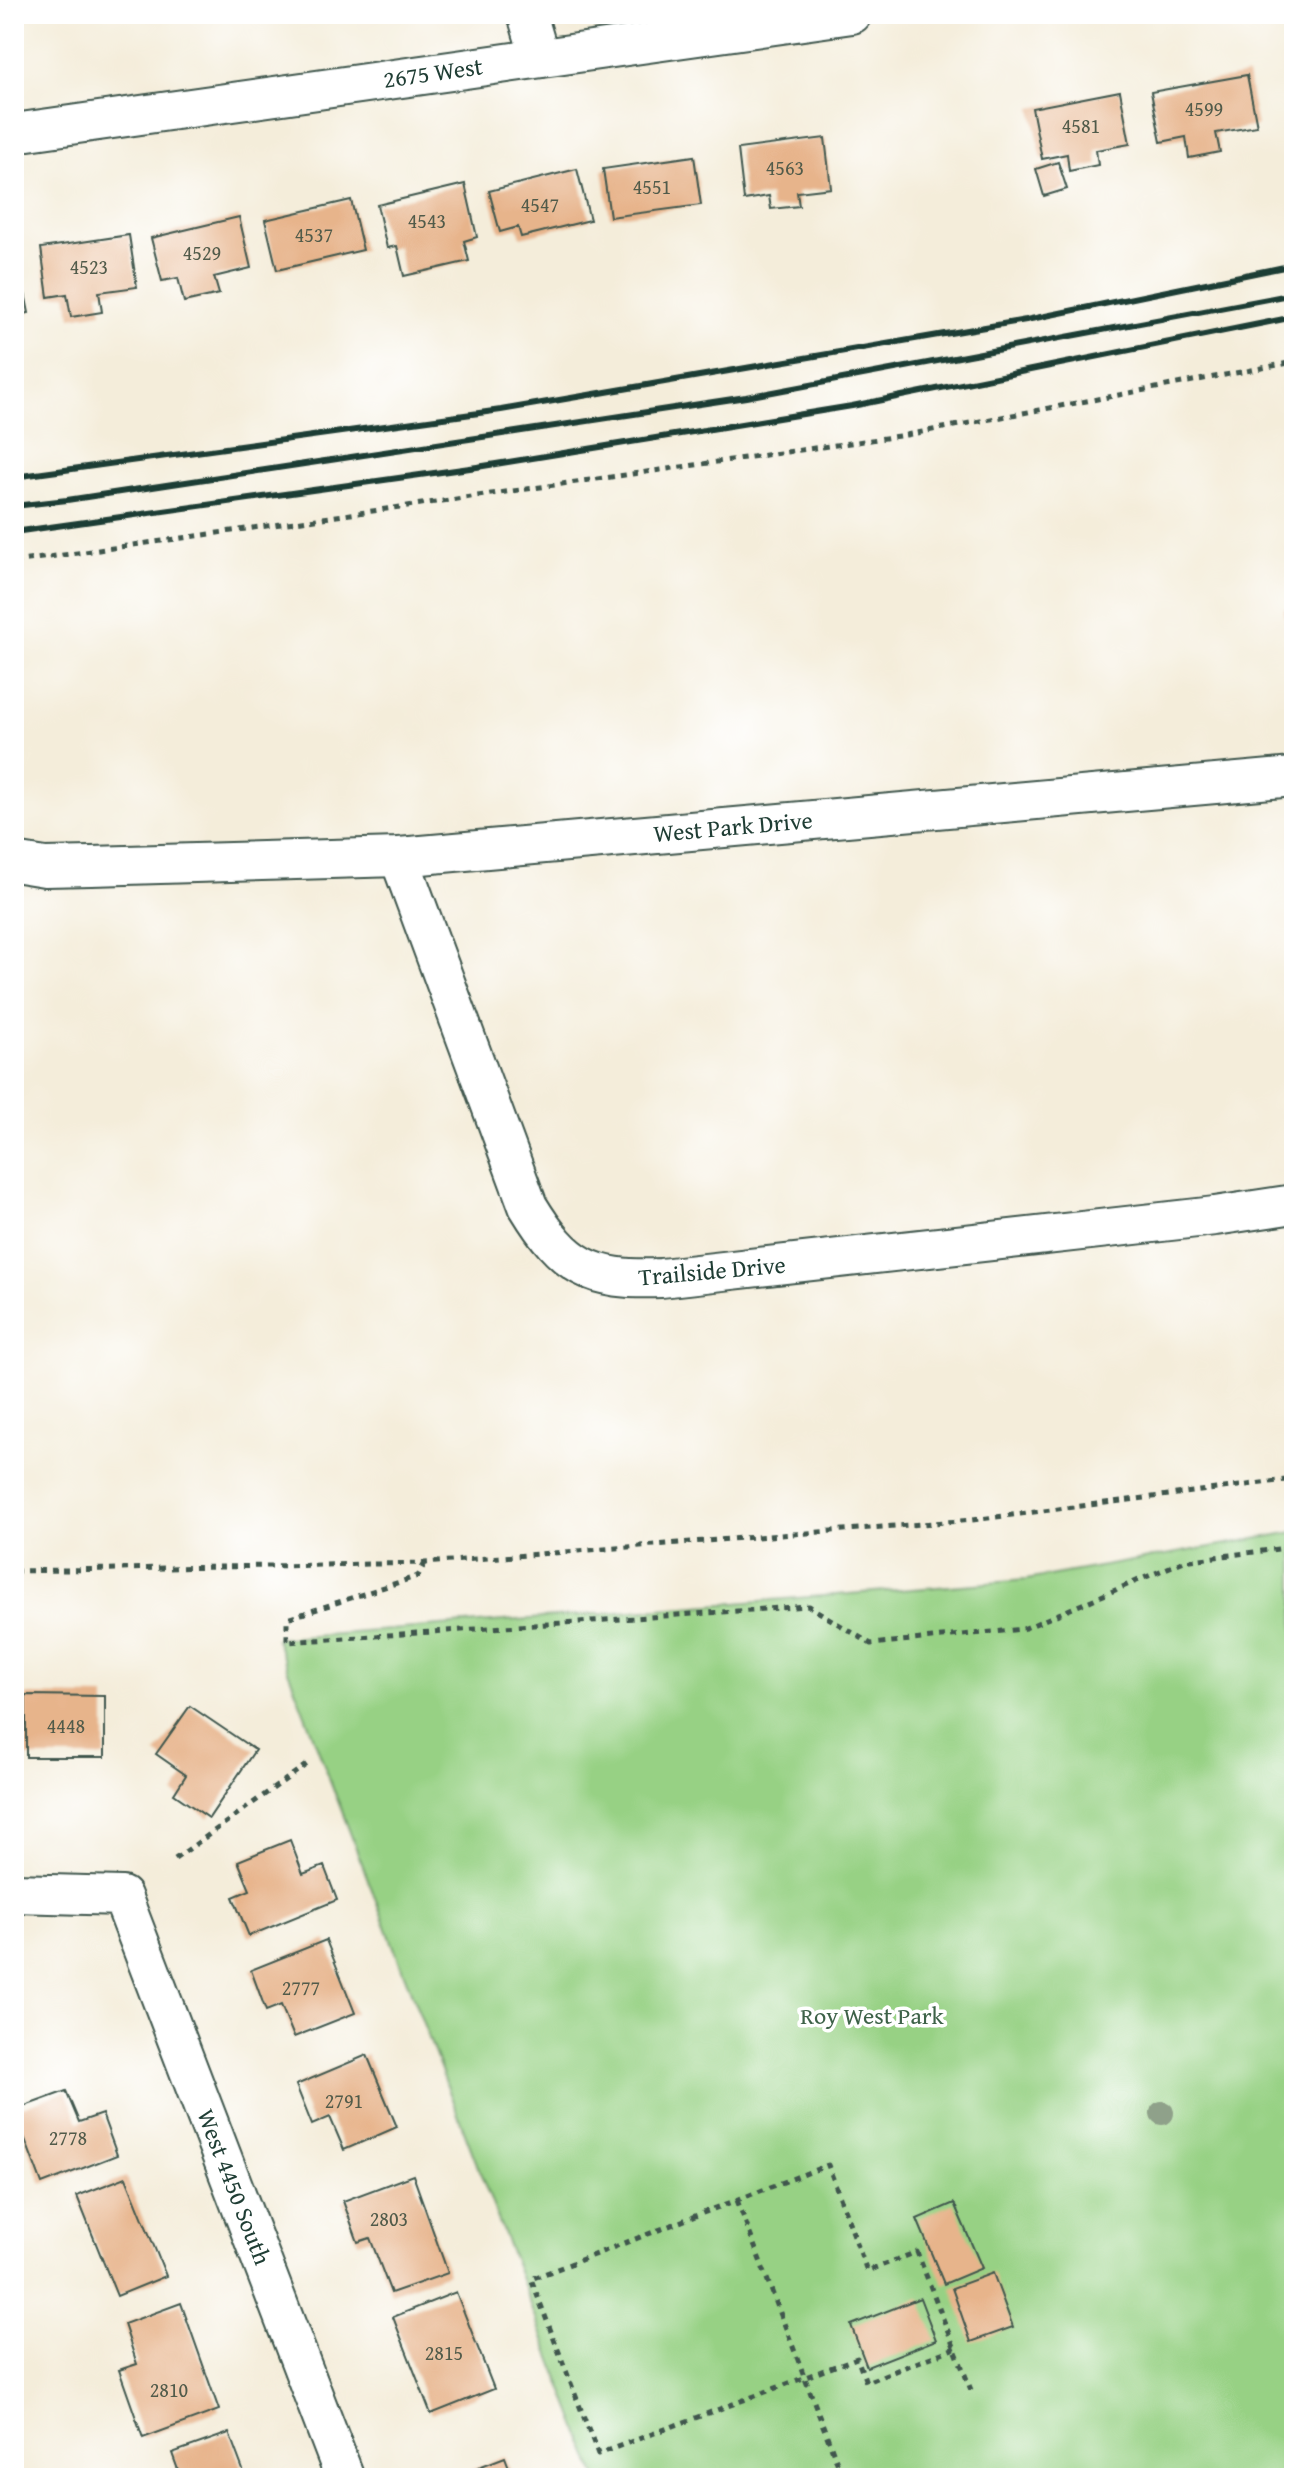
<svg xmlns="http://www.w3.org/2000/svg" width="1308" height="2492" viewBox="0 0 1308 2492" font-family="'Gentium Book Plus',serif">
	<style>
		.green { fill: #97d184; stroke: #5b875c; stroke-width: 2 }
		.building { fill: #e7b48b }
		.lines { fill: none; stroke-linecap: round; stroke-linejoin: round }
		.minor-casing { stroke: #3f574d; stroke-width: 42 }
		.path { stroke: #3f574d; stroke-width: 5; stroke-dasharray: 6 6; stroke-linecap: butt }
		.minor { stroke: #fff; stroke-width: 38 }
		.rail { stroke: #1f3d34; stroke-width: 6 }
		.tree { fill: #8fa18a }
		.labels { text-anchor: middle; stroke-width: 7; stroke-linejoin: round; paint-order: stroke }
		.number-label { font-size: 20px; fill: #515b4a }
		.street-label { font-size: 24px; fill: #1f3d34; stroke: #fff }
		.park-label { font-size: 24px; fill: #3d6248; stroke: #fff }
	</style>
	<rect width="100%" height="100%" fill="#fff"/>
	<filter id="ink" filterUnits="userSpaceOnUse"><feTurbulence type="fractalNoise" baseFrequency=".0125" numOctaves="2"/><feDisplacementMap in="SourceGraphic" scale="16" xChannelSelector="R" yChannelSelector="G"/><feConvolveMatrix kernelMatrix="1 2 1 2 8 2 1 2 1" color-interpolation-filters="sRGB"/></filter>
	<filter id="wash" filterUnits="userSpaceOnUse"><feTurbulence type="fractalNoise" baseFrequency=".006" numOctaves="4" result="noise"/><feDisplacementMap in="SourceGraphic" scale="32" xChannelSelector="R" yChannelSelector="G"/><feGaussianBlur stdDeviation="1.8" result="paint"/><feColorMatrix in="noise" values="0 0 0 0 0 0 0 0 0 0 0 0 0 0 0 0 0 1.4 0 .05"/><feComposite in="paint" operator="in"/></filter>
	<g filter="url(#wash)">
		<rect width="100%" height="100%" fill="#f4edda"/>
		<path class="green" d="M1294,1532V2478H597L276,1639L1026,1580Z"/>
		<g id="blocks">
			<g class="building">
				<path d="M1247,75L1257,126L1216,133L1220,152L1189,158L1186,137L1161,142L1151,92Z"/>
				<path d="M1120,91L1130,144L1096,150L1098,165L1069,171L1067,154L1042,159L1032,108Z"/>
				<path d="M825,138L831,188L797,192L799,206L771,209L769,196L744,200L738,149Z"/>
				<path d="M694,156L701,205L610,217L603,169Z"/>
				<path d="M1058,162L1067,189L1044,196L1036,169Z"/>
				<path d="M577,169L590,220L521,237L518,227L500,232L489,191Z"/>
				<path d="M465,184L477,237L464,241L469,261L404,276L397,246L387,248L377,205Z"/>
				<path d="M351,200L363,250L277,270L265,220Z"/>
				<path d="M239,217L251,268L214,277L219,294L184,302L178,278L162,281L151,238Z"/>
				<path d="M129,235L137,287L99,292L102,312L71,317L67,294L48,297L41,248Z"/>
				<path d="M17,253L29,313L14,316V254Z"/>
				<path d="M1294,608V676H1292L1284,609Z"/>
				<path d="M26,1695L105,1696V1757H26Z"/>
				<path d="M190,1706L255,1750L209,1818L174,1794L186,1775L156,1754Z"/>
				<path d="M290,1840L303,1874L324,1866L337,1900L249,1936L233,1897L250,1890L238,1861Z"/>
				<path d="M326,1940L355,2013L294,2037L281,2005L266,2011L251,1970Z"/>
				<path d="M367,2055L397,2127L344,2150L330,2117L312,2125L296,2085Z"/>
				<path d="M66,2091L79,2122L102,2114L117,2155L42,2184L14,2110Z"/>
				<path d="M413,2175L448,2273L391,2293L370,2238L358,2242L343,2201Z"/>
				<path d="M126,2177L166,2276L117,2296L77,2196Z"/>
				<path d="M954,2203L982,2268L944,2284L917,2219Z"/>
				<path d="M993,2273L1013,2327L971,2342L952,2288Z"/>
				<path d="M456,2292L494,2389L431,2414L393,2317Z"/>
				<path d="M920,2298L936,2340L867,2367L851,2325Z"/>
				<path d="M181,2303L219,2410L143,2438L119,2370L137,2364L124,2324Z"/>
				<path d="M229,2433L246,2478H181L172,2453Z"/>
				<path d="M505,2457L513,2478H456L455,2476Z"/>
			</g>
		</g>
	</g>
	<g filter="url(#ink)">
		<use href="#blocks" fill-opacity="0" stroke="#3f574d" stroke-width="2"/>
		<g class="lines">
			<g class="minor-casing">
				<g id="minor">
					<path d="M527,14L540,58"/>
					<path d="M14,133L852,14"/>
					<path d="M399,857L528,1206C565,1267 591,1281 661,1278L1215,1216L1294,1204"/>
					<path d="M14,862L45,867L91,866L399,857L1294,777"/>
					<path d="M14,1893L122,1896L345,2478"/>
				</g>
			</g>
			<g class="path">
				<path d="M14,562L906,435L1294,362"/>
				<path d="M425,1563L418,1576L287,1619V1642L809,1606L871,1644L1023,1629L1184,1561L1294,1547"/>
				<path d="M14,1571L425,1563L972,1520L1294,1479"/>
				<path d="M175,1859L310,1762"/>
				<path d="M737,2200L843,2478"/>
				<path d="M955,2348L866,2382L857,2358L598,2454L531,2279L828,2165L867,2271L917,2252L971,2390"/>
			</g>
			<use href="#minor" class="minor"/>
			<g class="rail">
				<path d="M14,477L501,410L1026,320L1294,265"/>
				<path d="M14,506L67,500L746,397L1294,294"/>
				<path d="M14,532L477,467L852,406L1294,317"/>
			</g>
		</g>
		<circle class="tree" cx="1162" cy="2113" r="12"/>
	</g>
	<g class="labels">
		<g class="number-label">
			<text x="1204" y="116">4599</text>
			<text x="1081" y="133">4581</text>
			<text x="785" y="175">4563</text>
			<text x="652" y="194">4551</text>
			<text x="540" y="212">4547</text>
			<text x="427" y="228">4543</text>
			<text x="314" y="242">4537</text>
			<text x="202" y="260">4529</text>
			<text x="89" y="274">4523</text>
			<text x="66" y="1733">4448</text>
			<text x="301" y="1995">2777</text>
			<text x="344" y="2108">2791</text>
			<text x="68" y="2145">2778</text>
			<text x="389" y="2226">2803</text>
			<text x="444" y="2360">2815</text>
			<text x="169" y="2397">2810</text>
		</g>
		<g class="street-label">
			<text transform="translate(433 73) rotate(-8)" y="8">2675 West</text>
			<text transform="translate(733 827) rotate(-5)" y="8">West Park Drive</text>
			<text transform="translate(712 1271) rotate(-5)" y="8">Trailside Drive</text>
			<text transform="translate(234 2187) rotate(69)" y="8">West 4450 South</text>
		</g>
		<g class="park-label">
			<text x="872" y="2024">Roy West Park</text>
		</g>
	</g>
	<rect width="1308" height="2492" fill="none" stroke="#fff" stroke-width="48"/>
</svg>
